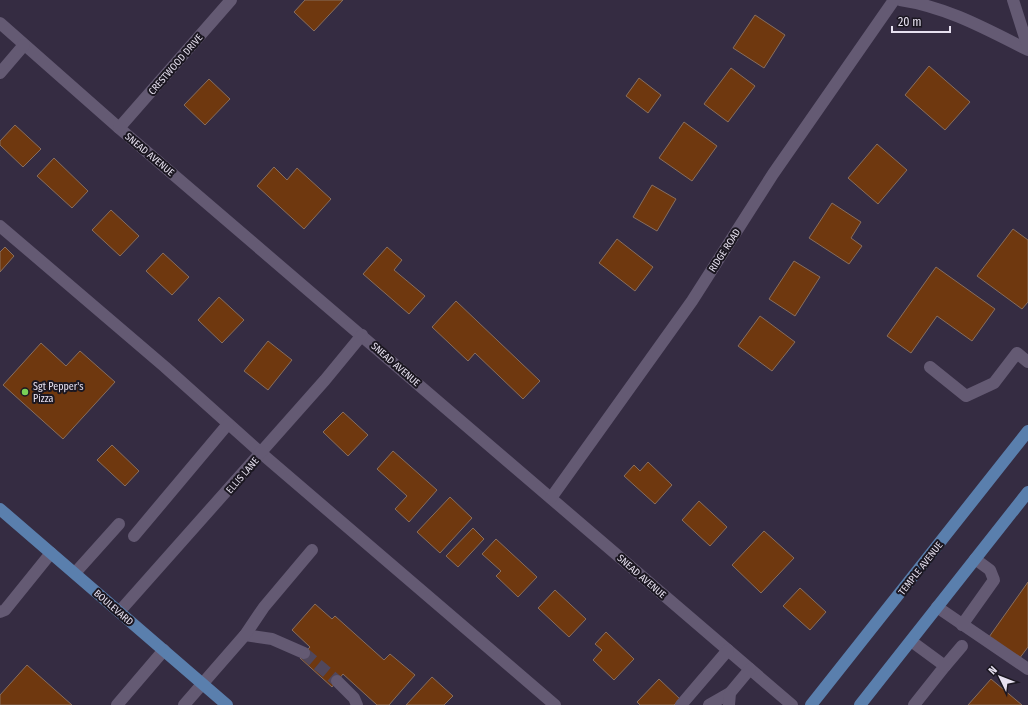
<svg xmlns="http://www.w3.org/2000/svg" width="1028" height="705" viewBox="0 0 1028 705" font-family="'Fira Sans Condensed',sans-serif">
	<style>
		.building { fill: #6f380f; stroke: #886e5e }
		.lines { fill: none; stroke-linecap: round; stroke-linejoin: round }
		.minor-tunnel { stroke: #50475c; stroke-width: 12; stroke-dasharray: 12 6; stroke-linecap: butt }
		.minor { stroke: #645a73; stroke-width: 12 }
		.major { stroke: #5a7fad; stroke-width: 12 }
		.poi-dot { fill: #79d157; stroke: #1b1721; stroke-width: 1.5 }
		.labels { text-anchor: middle; stroke-width: 4; stroke-linejoin: round; paint-order: stroke }
		.street-label { font-size: 10px; fill: #e7e1f0; stroke: #1b1721 }
		.poi-label { font-size: 10px; fill: #e7e1f0; stroke: #1b1721; text-anchor: start }
	</style>
	<rect width="100%" height="100%" fill="#352c42"/>
	<g class="building">
		<path d="M305,0H343L314,31L294,12Z"/>
		<path d="M755,15L785,35L764,68L733,48Z"/>
		<path d="M929,66L970,102L945,130L905,95Z"/>
		<path d="M731,68L755,86L728,122L704,104Z"/>
		<path d="M639,78L661,95L648,113L626,96Z"/>
		<path d="M209,79L230,99L205,125L184,105Z"/>
		<path d="M684,122L717,146L692,181L659,158Z"/>
		<path d="M15,125L41,149L23,167L0,145V141Z"/>
		<path d="M877,144L907,170L878,204L848,178Z"/>
		<path d="M54,158L88,191L72,208L37,176Z"/>
		<path d="M274,167L287,180L297,168L331,199L304,229L257,186Z"/>
		<path d="M652,185L676,199L657,231L633,217Z"/>
		<path d="M832,203L861,222L851,238L862,246L849,264L809,238Z"/>
		<path d="M111,210L139,236L120,256L92,230Z"/>
		<path d="M1013,229L1028,240V302L1022,309L977,276Z"/>
		<path d="M617,239L653,267L635,291L599,263Z"/>
		<path d="M5,247L14,256L0,272V252Z"/>
		<path d="M387,247L402,260L394,270L425,296L409,314L363,274Z"/>
		<path d="M163,253L189,277L172,295L146,271Z"/>
		<path d="M794,261L820,277L795,316L769,299Z"/>
		<path d="M936,267L995,309L972,341L937,316L911,353L887,336Z"/>
		<path d="M219,297L244,320L222,343L198,320Z"/>
		<path d="M456,301L540,381L523,399L475,353L468,361L432,327Z"/>
		<path d="M760,316L795,342L772,371L738,346Z"/>
		<path d="M268,341L292,360L268,390L244,371Z"/>
		<path d="M41,343L66,366L80,351L115,382L63,439L3,385Z"/>
		<path d="M343,412L368,435L348,456L323,432Z"/>
		<path d="M112,445L139,471L125,486L97,460Z"/>
		<path d="M393,451L437,490L409,522L395,509L407,496L377,469Z"/>
		<path d="M648,462L672,485L655,504L624,476L634,465L640,471Z"/>
		<path d="M450,497L472,518L440,553L417,532Z"/>
		<path d="M699,501L727,527L710,546L682,520Z"/>
		<path d="M473,528L484,539L458,567L446,556Z"/>
		<path d="M764,531L794,558L761,593L732,565Z"/>
		<path d="M496,539L537,577L518,597L496,576L501,571L482,554Z"/>
		<path d="M1028,582V647L1019,659L989,637Z"/>
		<path d="M800,588L826,612L810,630L783,606Z"/>
		<path d="M555,590L586,619L569,637L538,608Z"/>
		<path d="M315,604L332,619L335,616L384,660L390,654L415,675L389,705H377L343,674L332,687L300,658L310,647L292,630Z"/>
		<path d="M606,632L634,659L614,680L593,660L602,650L595,644Z"/>
		<path d="M27,665L72,705H0V695Z"/>
		<path d="M432,677L453,696L444,705H406Z"/>
		<path d="M659,679L680,699L674,705H640L637,702Z"/>
		<path d="M991,679L1022,705H968Z"/>
	</g>
	<g class="lines">
		<path class="minor-tunnel" d="M304,653L337,681"/>
		<g class="minor">
			<path d="M900,0C947,7 986,29 1028,50"/>
			<path d="M1013,0L1028,47"/>
			<path d="M0,23L119,128L792,705"/>
			<path d="M0,73L24,45"/>
			<path d="M119,128L231,0"/>
			<path d="M0,226L165,367L261,453L555,705"/>
			<path d="M930,367L966,396L994,383L1017,353L1028,362"/>
			<path d="M551,498L692,301L773,174L894,0"/>
			<path d="M134,536L228,424"/>
			<path d="M75,573L119,524"/>
			<path d="M937,607L1028,669"/>
			<path d="M0,612L5,610L51,553"/>
			<path d="M119,612L325,380L362,335"/>
			<path d="M962,625L994,580L990,570L975,559"/>
			<path d="M245,635L272,639L304,653"/>
			<path d="M911,641L945,666L914,705"/>
			<path d="M945,666L962,646"/>
			<path d="M337,681L354,698L357,705"/>
			<path d="M117,705L164,650"/>
			<path d="M184,705L245,635L264,607L312,550"/>
			<path d="M681,705L728,650"/>
			<path d="M709,705L730,693"/>
			<path d="M729,705L730,693L750,669"/>
		</g>
		<g class="major">
			<path d="M0,509L227,705"/>
			<path d="M811,705L1028,431"/>
			<path d="M860,705L1028,492"/>
		</g>
	</g>
	<circle class="poi-dot" cx="25" cy="392" r="4"/>
	<g class="labels">
		<g class="street-label">
			<text transform="translate(175 64) rotate(-49)" y="4">CRESTWOOD DRIVE</text>
			<text transform="translate(150 154) rotate(40)" y="4">SNEAD AVENUE</text>
			<text transform="translate(724 250) rotate(-57)" y="4">RIDGE ROAD</text>
			<text transform="translate(396 364) rotate(41)" y="4">SNEAD AVENUE</text>
			<text transform="translate(242 475) rotate(-49)" y="4">ELLIS LANE</text>
			<text transform="translate(920 568) rotate(-52)" y="4">TEMPLE AVENUE</text>
			<text transform="translate(642 576) rotate(41)" y="4">SNEAD AVENUE</text>
			<text transform="translate(114 607) rotate(41)" y="4">BOULEVARD</text>
		</g>
		<g class="poi-label">
			<text x="33" y="390">Sgt Pepper's<tspan x="33" dy="12">Pizza</tspan></text>
		</g>
	</g>
	<g transform="translate(1000 677) rotate(313)" stroke="#1b1721" stroke-width="3" paint-order="stroke">
	<path d="M0-3L7 15L0 10L-7 15Z" fill="#e7e1f0"/>
	<text y="-6" font-size="11" font-weight="bold" text-anchor="middle" fill="#e7e1f0">N</text>
	</g>
	<path d="M892 26v6h58v-6" fill="none" stroke="#e7e1f0" stroke-width="2"/>
	<text x="898" y="26" font-size="12" fill="#e7e1f0" stroke="#1b1721" stroke-width="3" paint-order="stroke">20 m</text>
</svg>
